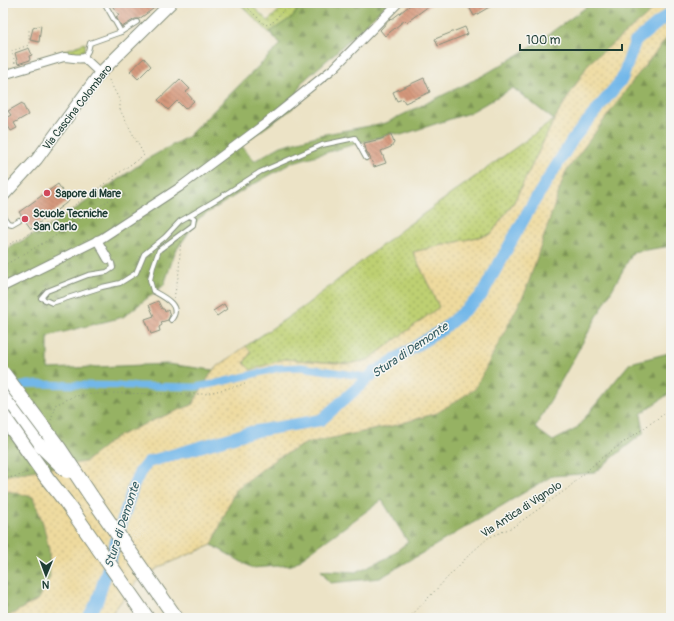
<svg xmlns="http://www.w3.org/2000/svg" width="674" height="621" viewBox="0 0 674 621" font-family="Pangolin,sans-serif">
	<style>
		.grass { fill: url(#grass-dots); stroke: #6e8653 }
		.forest { fill: url(#forest-firs); stroke: #5a784c }
		.sand { fill: url(#sand-dots); stroke: #868c69 }
		.lines { fill: none; stroke-linecap: round; stroke-linejoin: round }
		.canal { stroke: #72b7e9; stroke-width: 7 }
		.river { stroke: #72b7e9; stroke-width: 12 }
		.building { fill: url(#building-back-hatch) }
		.lane-casing { stroke: #86907d; stroke-width: 6 }
		.street-casing { stroke: #86907d; stroke-width: 10 }
		.secondary-casing { stroke: #86907d; stroke-width: 13 }
		.highway-casing { stroke: #86907d; stroke-width: 16 }
		.path { stroke: #86907d; stroke-width: 1; stroke-dasharray: 1 3; stroke-linecap: butt }
		.lane { stroke: #fff; stroke-width: 4 }
		.street { stroke: #fff; stroke-width: 8 }
		.secondary { stroke: #fff; stroke-width: 11 }
		.highway { stroke: #fff; stroke-width: 14 }
		.highway-bridge-casing { stroke: #86907d; stroke-width: 16; stroke-linecap: butt }
		.highway-bridge { stroke: #fff; stroke-width: 14 }
		.poi-dot { fill: #d1495b; stroke: #f6f6f2; stroke-width: 1.5 }
		.labels { text-anchor: middle; stroke-width: 3; stroke-linejoin: round; paint-order: stroke }
		.street-label { font-size: 11px; fill: #1f3d34; stroke: #f6f6f2 }
		.poi-label { font-size: 11px; font-weight: bold; fill: #1f3d34; stroke: #f6f6f2; text-anchor: start }
		.water-label { font-size: 12px; font-style: italic; fill: #345c61; stroke: #f6f6f2 }
	</style>
	<defs>
		<pattern id="grass-dots" width="8" height="8" patternUnits="userSpaceOnUse"><rect width="8" height="8" fill="#bed072"/><path d="M2 2h.1M6 6h.1" fill="none" stroke="#9aaa5e" stroke-width="1.8" stroke-linecap="round"/></pattern>
		<pattern id="forest-firs" width="22" height="20" patternUnits="userSpaceOnUse"><rect width="22" height="20" fill="#96b264"/><path d="M5 1l3.5 6h-7zM16 11l3.5 6h-7z" fill="#7a9253"/></pattern>
		<pattern id="sand-dots" width="8" height="8" patternUnits="userSpaceOnUse"><rect width="8" height="8" fill="#eeda9e"/><path d="M2 2h.1M6 6h.1" fill="none" stroke="#ccbc89" stroke-width="1.8" stroke-linecap="round"/></pattern>
		<pattern id="building-back-hatch" width="6" height="6" patternUnits="userSpaceOnUse"><rect width="6" height="6" fill="#d6997d"/><path d="M-1 5l2 2M0 0l6 6M5-1l2 2" fill="none" stroke="#ad7e67"/></pattern>
	</defs>
	<rect width="100%" height="100%" fill="#f6f6f2"/>
	<filter id="ink" filterUnits="userSpaceOnUse"><feTurbulence type="fractalNoise" baseFrequency=".025" numOctaves="2"/><feDisplacementMap in="SourceGraphic" scale="8" xChannelSelector="R" yChannelSelector="G"/><feConvolveMatrix kernelMatrix="1 2 1 2 8 2 1 2 1" color-interpolation-filters="sRGB"/></filter>
	<filter id="wash" filterUnits="userSpaceOnUse"><feTurbulence type="fractalNoise" baseFrequency=".012" numOctaves="4" result="noise"/><feDisplacementMap in="SourceGraphic" scale="16" xChannelSelector="R" yChannelSelector="G"/><feGaussianBlur stdDeviation="0.9" result="paint"/><feColorMatrix in="noise" values="0 0 0 0 0 0 0 0 0 0 0 0 0 0 0 0 0 1.4 0 .05"/><feComposite in="paint" operator="in"/></filter>
	<g filter="url(#wash)">
		<rect width="100%" height="100%" fill="#ece3c6"/>
		<g class="grass">
			<path d="M239,3H249L268,21L287,3H300L294,16L270,32L281,44Z"/>
			<path d="M85,43V49L81,54C76,55 73,53 68,53C64,53 62,54 58,53Z"/>
			<path d="M554,120L514,202L491,234L413,252L439,307L368,360L348,364L284,359L251,370L244,363L251,352L246,346L306,305L404,228Z"/>
		</g>
		<g class="forest">
			<path d="M300,3H388L335,53L301,83L293,108L241,145L254,161L281,146L320,135L386,123L482,76L525,51L592,3H660L644,18L589,63L554,120L513,88L469,113L401,135L394,133L293,162L247,188L199,218L175,252L164,285L123,317L48,336V369L167,364L213,370L192,405L154,420L116,437L85,462L3,476V251L57,222L149,158L187,137L281,44L270,32L294,16Z"/>
			<path d="M671,35V246L633,252L535,428L553,441L576,429L601,398L630,363L669,353L671,350V392L641,414L644,432L594,473L552,476L380,578L330,583L321,570L356,572L387,558L408,542L382,500L292,565L252,568L212,545L235,490L277,458L307,443L392,426L437,413L526,290L565,173L635,78L666,39Z"/>
			<path d="M3,490L33,497L43,523L49,549L50,577L39,599L5,618H3Z"/>
		</g>
		<path class="sand" d="M660,3H671V35L666,39L635,78L565,173L526,290L475,389L437,413L392,426L307,443L277,458L235,490L212,545L166,564L138,580L108,618H5L39,599L50,577L49,549L43,523L33,497L3,490V476L85,462L116,437L154,420L192,405L213,370L246,346L251,352L244,363L251,370L284,359L348,364L368,360L439,307L413,252L491,234L514,202L554,120L589,63L644,18Z"/>
		<g class="lines">
			<path class="canal" d="M12,388L28,384L195,387L213,384L279,368L301,367L368,377"/>
			<path class="river" d="M88,618L97,602L133,487L140,472L148,462L251,432L321,420L375,372L443,329L481,296L530,208L573,139L622,79L635,42L671,12"/>
		</g>
		<g id="blocks">
			<g class="building">
				<path d="M110,3H127L131,7L137,3H158L153,9L139,19H135L122,27L116,17L119,15Z"/>
				<path d="M413,3H433L407,22L405,20L385,36L380,30L391,18L392,19Z"/>
				<path d="M472,3H496L474,16L468,5Z"/>
				<path d="M41,25L39,42L30,40L33,28Z"/>
				<path d="M465,27L468,34L438,46L435,39Z"/>
				<path d="M29,48L32,55L29,56L30,60L18,64L15,53Z"/>
				<path d="M144,58L151,66L138,79L130,71Z"/>
				<path d="M424,78L430,92L405,103L403,99L397,101L393,92Z"/>
				<path d="M180,79L190,89L186,92L194,101L185,109L177,101L168,110L158,100Z"/>
				<path d="M22,103L28,115L14,123L17,128L11,131L4,119L11,115L8,111Z"/>
				<path d="M391,134L394,143L391,147L381,151L386,163L374,167L368,153H367L364,143L381,139Z"/>
				<path d="M58,184L69,201L31,229L19,212Z"/>
				<path d="M158,301L162,309H164L165,312L168,310L170,315L168,320L161,322L162,325L159,327L160,331L151,334L145,319L154,316L149,305Z"/>
				<path d="M224,304L227,309L217,316L213,311Z"/>
			</g>
		</g>
	</g>
	<g filter="url(#ink)">
		<use href="#blocks" fill-opacity="0" stroke="#86907d" stroke-width="1"/>
		<g class="lines">
			<g class="lane-casing">
				<g id="lane">
					<path d="M121,32L137,22"/>
					<path d="M84,58L88,51L90,43L121,32L105,4"/>
					<path d="M3,216L8,223L12,224L19,220"/>
					<path d="M189,216L224,195L260,172L322,145L355,138L366,158"/>
					<path d="M108,259L112,263L113,268L107,272L88,275L47,291L41,298L52,303L102,287L120,283L136,273L144,254L165,237L180,221L189,216L194,218L193,225L159,250L153,267L150,280L153,291C164,297 183,306 171,320"/>
				</g>
			</g>
			<g class="street-casing">
				<g id="street">
					<path d="M3,75L64,57C71,57 77,60 84,58L100,73"/>
					<path d="M97,240L108,259"/>
					<path d="M3,287L102,238L180,187L263,125L334,68L398,3"/>
				</g>
			</g>
			<g class="secondary-casing">
				<path id="secondary" d="M3,196L37,159L100,73L171,3"/>
			</g>
			<g class="highway-casing">
				<g id="highway">
					<path d="M3,393L41,446"/>
					<path d="M91,496L176,618"/>
					<path d="M66,502L147,618"/>
				</g>
			</g>
			<g class="path">
				<path d="M243,3L264,24L268,25L272,23L290,3"/>
				<path d="M15,63L12,51L29,45V30"/>
				<path d="M3,248L55,219L144,155L120,110V101L109,80L107,78"/>
				<path d="M3,266L52,238L115,196L114,177"/>
				<path d="M174,298L179,272L180,251L181,240"/>
				<path d="M51,420L55,405L75,396L106,393L167,394H205L245,384"/>
				<path d="M3,479L22,475L29,471"/>
				<path d="M409,618L470,554L488,538L513,527L567,489L600,459L671,409"/>
			</g>
			<use href="#lane" class="lane"/>
			<use href="#street" class="street"/>
			<use href="#secondary" class="secondary"/>
			<use href="#highway" class="highway"/>
			<g class="highway-bridge-casing">
				<g id="highway-bridge">
					<path d="M3,373L59,448L91,496"/>
					<path d="M3,416L47,478L66,502"/>
					<path d="M41,446L67,471"/>
				</g>
			</g>
			<use href="#highway-bridge" class="highway-bridge"/>
		</g>
	</g>
	<g class="poi-dot">
		<circle cx="47" cy="193" r="4"/>
		<circle cx="25" cy="219" r="4"/>
	</g>
	<g class="labels">
		<g class="street-label">
			<text transform="translate(77 107) rotate(-52)" y="4">Via Cascina Colombaro</text>
			<text transform="translate(521 509) rotate(-33)" y="4">Via Antica di Vignolo</text>
		</g>
		<g class="poi-label">
			<text x="55" y="197">Sapore di Mare</text>
			<text x="33" y="217">Scuole Tecniche<tspan x="33" dy="13">San Carlo</tspan></text>
		</g>
		<g class="water-label">
			<text transform="translate(410 350) rotate(-34)" y="4">Stura di Demonte</text>
			<text transform="translate(122 525) rotate(-72)" y="4">Stura di Demonte</text>
		</g>
	</g>
	<rect width="674" height="621" fill="none" stroke="#f6f6f2" stroke-width="16"/>
	<g transform="translate(46 575) rotate(181)" stroke="#f6f6f2" stroke-width="3" paint-order="stroke">
	<path d="M0-3L7 15L0 10L-7 15Z" fill="#1f3d34"/>
	<text y="-6" font-size="11" font-weight="bold" text-anchor="middle" fill="#1f3d34">N</text>
	</g>
	<path d="M520 44v6h102v-6" fill="none" stroke="#1f3d34" stroke-width="2"/>
	<text x="526" y="44" font-size="12" fill="#1f3d34" stroke="#f6f6f2" stroke-width="3" paint-order="stroke">100 m</text>
</svg>
